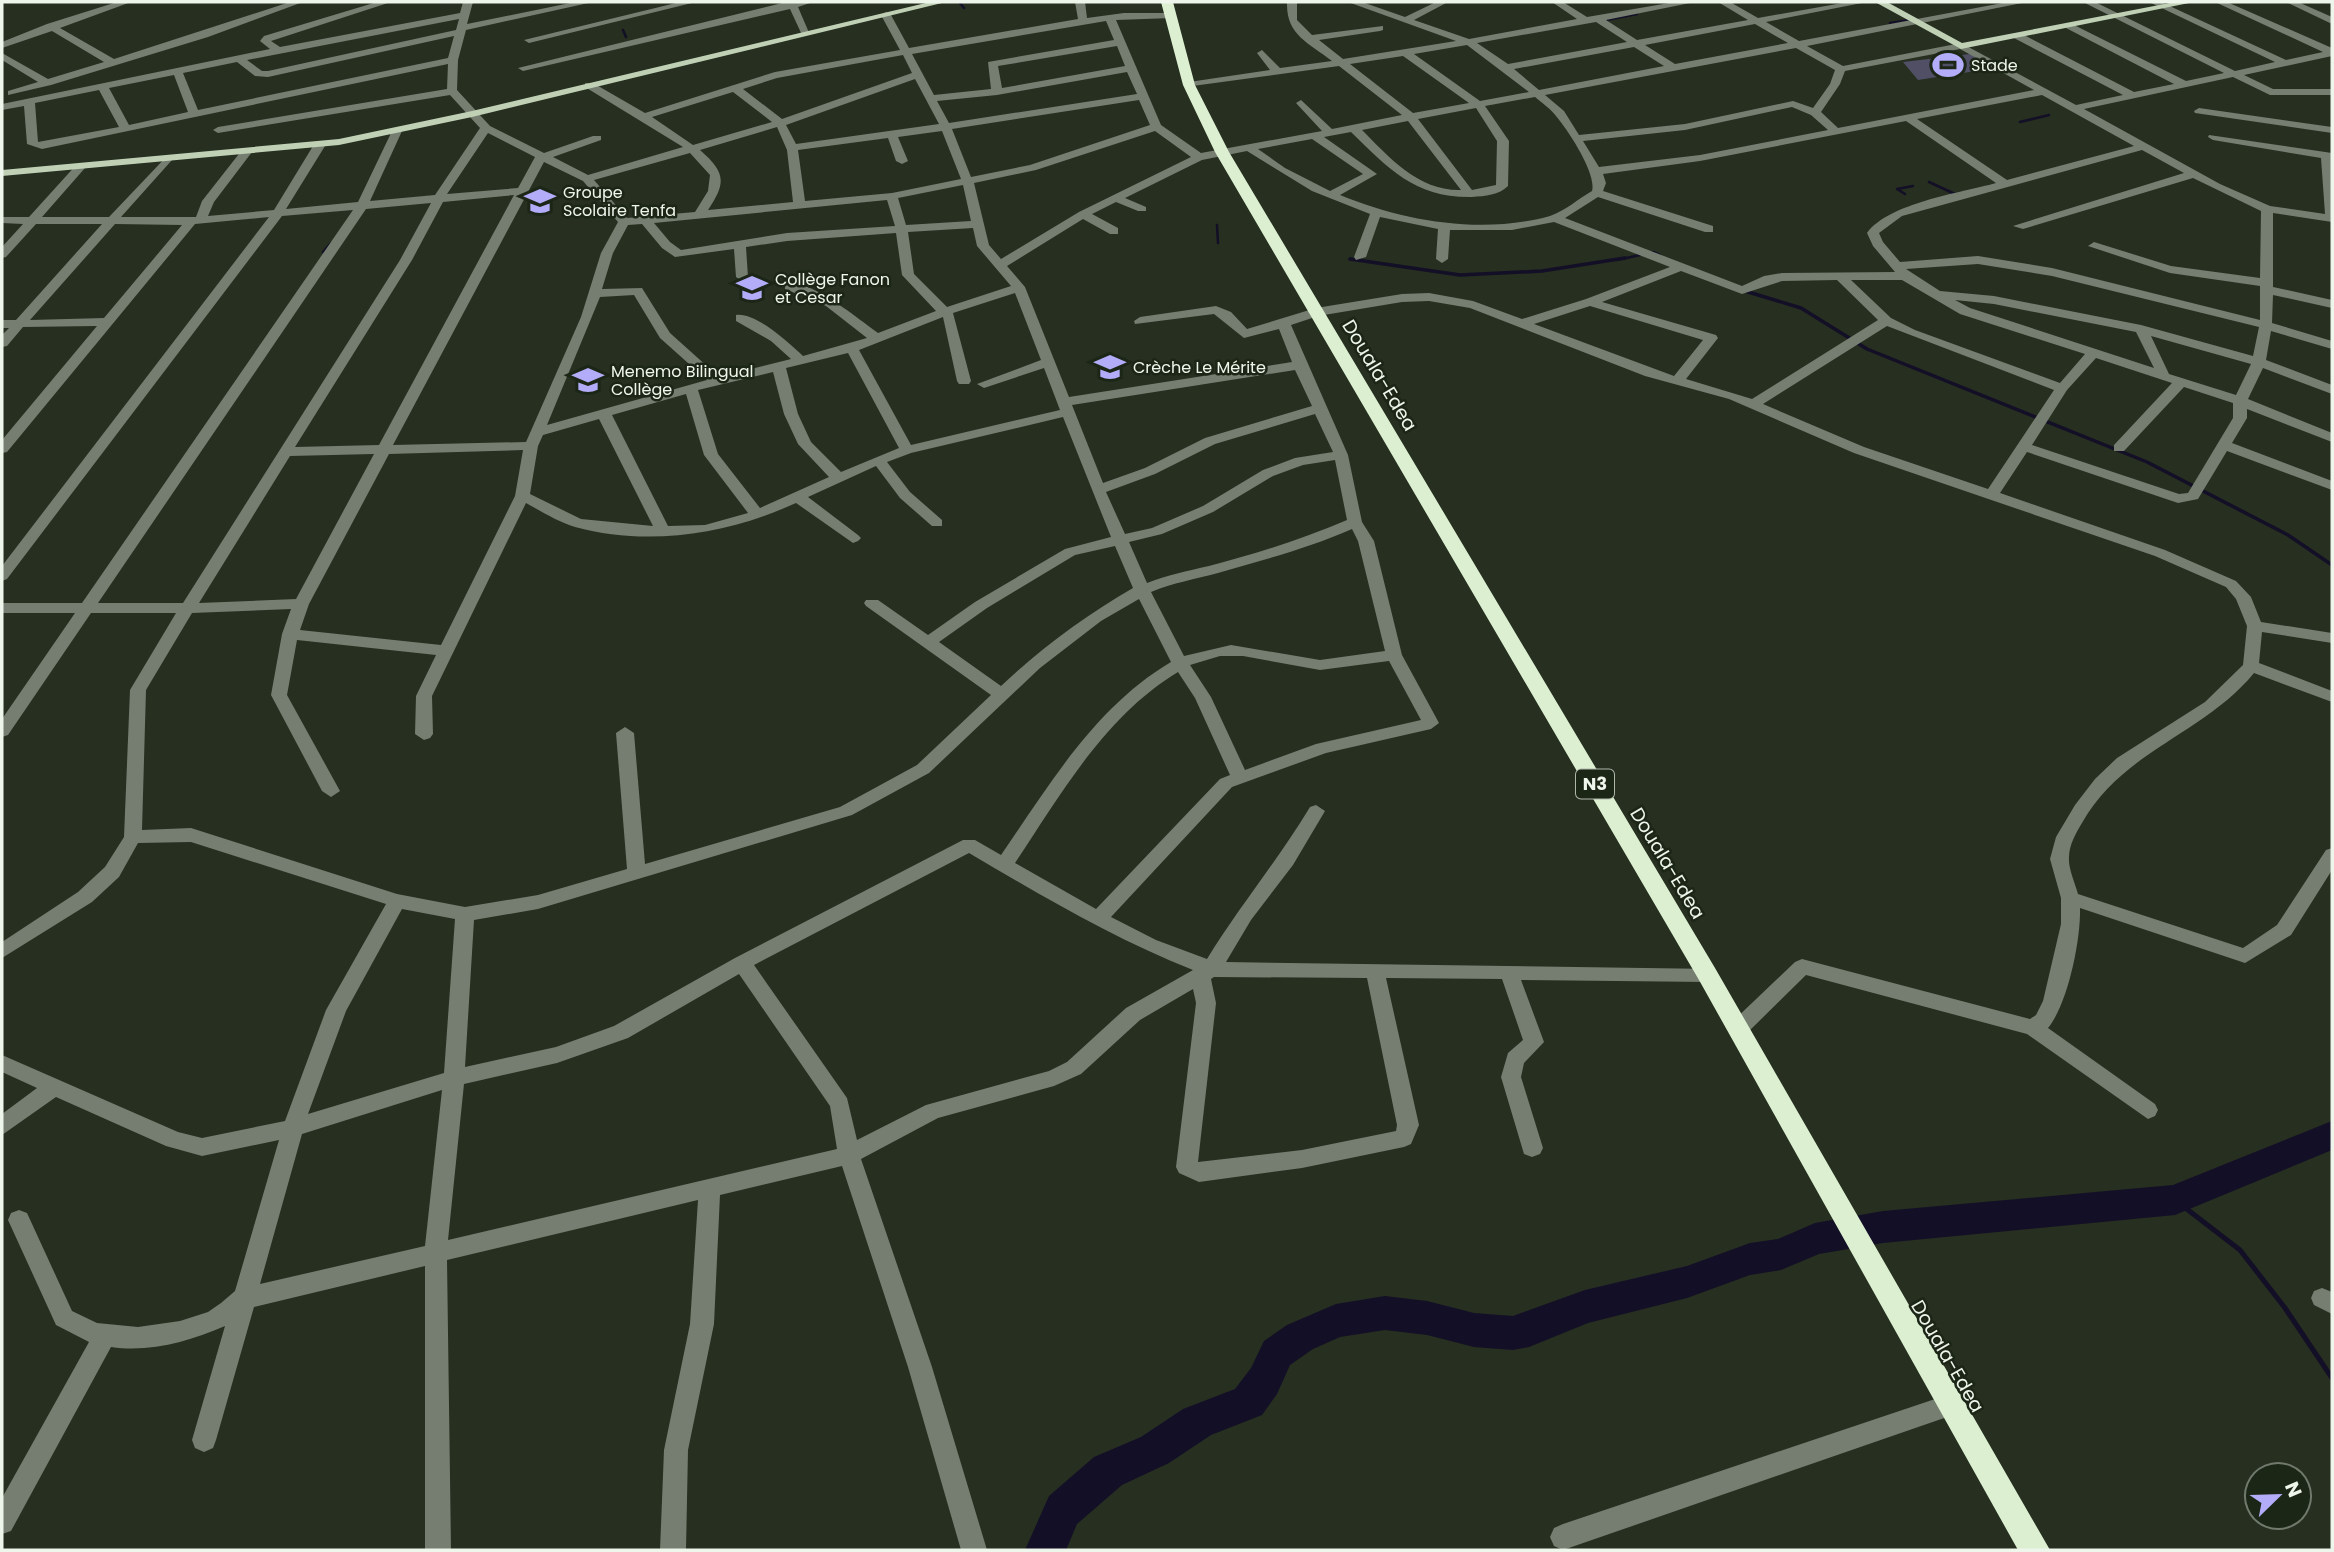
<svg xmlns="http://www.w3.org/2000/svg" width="2334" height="1552" viewBox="0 0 2334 1552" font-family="Poppins,sans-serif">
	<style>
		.green { fill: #504f65 }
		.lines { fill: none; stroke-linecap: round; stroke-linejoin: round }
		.stream-far2 { stroke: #130f27; stroke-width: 2.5 }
		.stream-far1 { stroke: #130f27; stroke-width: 3.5 }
		.stream { stroke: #130f27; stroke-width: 5 }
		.river { fill: #130f27; fill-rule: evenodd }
		.minor { fill: #757e71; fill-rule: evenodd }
		.major { fill: #bfd0b5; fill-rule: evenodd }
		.highway { fill: #dcf0d1; fill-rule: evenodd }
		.labels { text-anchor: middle; stroke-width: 5; stroke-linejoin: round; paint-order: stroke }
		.far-poi-label { font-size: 16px; fill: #eef5eb; stroke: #1c2617; text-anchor: start }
		.shield { fill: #1c2617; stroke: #afb7ab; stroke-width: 2 }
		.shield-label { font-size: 18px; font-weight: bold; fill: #eef5eb }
		.street-label { font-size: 19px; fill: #eef5eb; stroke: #1c2617 }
	</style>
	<rect width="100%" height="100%" fill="#262f20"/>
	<path class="green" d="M1970,54L1995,68L1918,80L1903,62Z"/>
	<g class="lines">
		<g class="stream-far2">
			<path d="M960,3L964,8"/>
			<path d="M1606,20L1637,14"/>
			<path d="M1890,23L1910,20"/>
			<path d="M623,30L626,37"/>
			<path d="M2020,122L2049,115"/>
			<path d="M1929,182L1955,194"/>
			<path d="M1905,194L1897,189L1913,186"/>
			<path d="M1217,225L1218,243"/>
			<path d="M323,252L331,243"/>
			<path d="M1350,259L1358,260"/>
			<path d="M1617,260L1654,252L1660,255"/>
		</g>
		<g class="stream-far1">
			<path d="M1350,259L1460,275L1542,271L1625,258"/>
			<path d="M1745,291L1801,308L1867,349L2147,462L2288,535L2332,565"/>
		</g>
		<path class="stream" d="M2175,1200L2240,1250L2285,1308L2332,1378"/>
		<path class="river" d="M2332,1121V1150L2175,1215L1883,1243L1819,1254L1781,1270L1750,1275L1687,1298L1588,1323L1529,1347L1513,1350L1474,1347L1427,1335L1385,1330L1340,1337L1313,1349L1290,1365L1277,1394L1262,1415L1211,1435L1169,1463L1122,1485L1077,1524L1066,1550H1025L1049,1496L1094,1457L1141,1437L1183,1409L1235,1389L1251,1368L1264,1341L1287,1325L1336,1304L1385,1296L1427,1301L1474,1313L1513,1316L1585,1290L1687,1266L1750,1243L1778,1239L1815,1223L1883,1211L2173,1185Z"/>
		<g class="minor">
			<path d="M117,2H131L60,28L114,59L290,2H303L208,37L51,85L8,95V91L38,82L2,60V53L48,79L104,62L52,31L2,48V42L47,24Z"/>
			<path d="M377,2H391L271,41L280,47L460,13L463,2H473L467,24L575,2H593L466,30L458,60L457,90L490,126L544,153L593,136H601V140L553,157L588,175L683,147L585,87V83H593L645,113L775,72L900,50L881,15L886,12L891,15L909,48L1078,19L1075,2H1085L1087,18L1124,13H1175V17L1172,18L1116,20L1161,125L1201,153L1322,131L1296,103L1301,100L1332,129L1402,115L1339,66L1185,87L1184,85L1189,82L1270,70L1257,53L1262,50L1280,68L1332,61C1308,42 1286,35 1287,2H1297V20L1312,35L1383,26V30L1380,31L1319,40L1343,59L1456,41L1348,2H1362L1405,17L1436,2H1448L1414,20L1469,39L1577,19L1552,2H1563L1587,17L1675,2H1695L1606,20L1637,40L1748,20L1718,2H1730L1758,18L1848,2H1867L1766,22L1799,41L2008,2H2027L1807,46L1843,66L1961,43L2076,105L2123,95L2014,38V34H2022L2134,92L2174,84L2066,28V24H2072L2186,81L2224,73L2083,2H2095L2235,71L2275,62L2149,2H2161L2286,60L2323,52L2215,2H2227L2332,48V56L2244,75L2273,89H2332V95H2270L2233,77L2084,109L2220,184L2270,206L2325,214L2321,158L2213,140L2208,137L2209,135L2332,153V222L2273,213V287L2332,300V308L2273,295L2272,323L2332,341V349L2271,331L2266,360L2332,385V394L2263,368L2248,399L2332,433V442L2247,409V418L2232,443L2332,481V490L2227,451L2198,499L2178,503L2027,452L2000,493L2165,550L2236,581L2251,597L2261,622L2332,633V643L2262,632L2259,663L2332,691V702L2254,673C2203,735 2123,750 2082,823C2076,833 2069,845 2069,857C2068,868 2075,883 2078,894L2243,948L2277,925L2326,850L2332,848V870L2291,935L2245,963L2080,908C2081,939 2068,1004 2048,1028L2155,1104L2158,1110L2155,1116L2148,1119L2027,1034L1806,975L1745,1035L1738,1037L1731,1035L1728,1029L1731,1023L1795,962L1802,959L2030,1019L2036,1015L2043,1001L2061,924V898L2050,859L2056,837L2075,805L2095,779L2117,758L2205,702L2243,665L2247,626L2236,599L2226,587L2155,556L1854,453L1729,399L1645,376L1470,308L1429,301L1402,302L1318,316L1291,325L1348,455L1362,522L1374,541L1402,655L1439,723L1431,729L1326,753L1232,787L1111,917L1156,940L1207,959C1239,907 1278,860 1310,807L1316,805L1325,811L1293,865L1251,920L1226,962L1714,969L1717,974L1714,979L1707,982L1521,980L1544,1042L1524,1063L1521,1077L1543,1148L1540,1154L1532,1157L1524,1154L1501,1077L1508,1053L1523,1040L1502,979L1386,978L1419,1125L1411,1144L1404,1147L1302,1168L1199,1182L1179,1173L1176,1167L1196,1003L1193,989L1140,1020L1081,1074L1054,1086L938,1118L861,1159L932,1367L987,1550H961L908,1367L842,1166L720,1195L714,1324L688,1450L686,1550H660L664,1450L690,1324L698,1200L447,1260L451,1550H425V1266L254,1307L216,1440L213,1448L204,1452L195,1448L192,1440L225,1326C190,1341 150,1353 111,1347L11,1531L2,1534V1498L89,1342L56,1325L8,1220L11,1213L19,1210L27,1213L72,1311L97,1323L138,1327L180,1321L208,1312L221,1303L235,1291L279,1140L202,1156L166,1146L56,1097L2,1135V1114L37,1088L2,1072V1055L178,1132L202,1138L285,1121L326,1010L386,904L191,842L138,843L119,877L92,902L2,958V942L78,892L105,867L124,837L130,690L176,613H91L8,735L2,737V719L75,613H2V603H82L353,210L282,216L7,579L2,581V566L269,217L195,224L7,452L2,453V440L97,326L23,327L7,346L2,347V335L9,328H2V320H16L102,224H36L6,257L2,258V247L23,224L2,223V217H29L77,164H85V168L42,217H109L168,155L172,156V160L121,217H196L202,201L242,150L246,149L252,152L214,202L208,216L274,210L313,146L319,143L325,146L286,209L358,202L392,131L397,128L402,131L370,201L435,195L480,128L450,95L218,133L213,130L218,127L447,89L448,64L42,149L27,144L24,106L2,110V104L270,49L260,41L264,36ZM459,19L456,30L268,71H262L247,60ZM1106,21L1114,40L988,62L991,89L934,95L912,54ZM1596,22L1627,42L1508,64L1477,43ZM1755,24L1788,43L1675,64L1645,45ZM454,36L448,58L198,110L183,73L237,62L255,76L268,77ZM1467,45L1529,92L1480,101L1414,54ZM1117,46L1125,66L1002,88L998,66ZM1634,47L1664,66L1539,90L1514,69ZM1796,48L1835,70L1830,84L1813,108L1793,101L1685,124L1579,135L1564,111L1545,95ZM1960,49L2034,90L1838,128L1821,112L1840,84L1845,71ZM903,55L912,73L782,119L743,89L777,78ZM1403,56L1469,103L1413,113L1350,64ZM1127,72L1137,94L949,123L937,101L997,95ZM174,75L188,112L129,125L109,88ZM915,79L939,124L796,144L786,125ZM99,90L119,127L38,142L35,103ZM733,92L772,122L693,145L652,117ZM2042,95L2134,146L2007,180L1917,119ZM1535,97C1542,103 1551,109 1556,116C1568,130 1597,174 1592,191C1578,199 1565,211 1550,216C1481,235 1403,221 1340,195L1377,174L1324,137L1351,132C1389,169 1415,198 1472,197C1485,196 1499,195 1508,186L1509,141L1485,106ZM1139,100L1150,125L1030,165L971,177L952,129ZM1792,107L1811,115L1828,130L1700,155L1599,167L1583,141L1685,130ZM1476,108L1497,141L1496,185L1472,190L1418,119ZM1408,121L1461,190C1418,191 1389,157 1362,130ZM1906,121L1996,183C1960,193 1889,203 1867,233L1873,246L1895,272L1782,273L1764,276L1742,286L1565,218L1598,197L1705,232H1713V226L1603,191L1606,183L1603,174L1700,161ZM777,127L787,150L793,202L708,210C727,182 725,172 700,150ZM942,131L961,179L892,193L805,201L798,150L888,138L896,161L902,164L908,161L898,137ZM1155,131L1191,157L1079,212L1001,259L989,245L974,183L1036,170ZM488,133L535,157L518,188L447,194ZM1312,139L1363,174L1330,191L1285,168L1258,149ZM2142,150L2184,173L2013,226L2023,229L2193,178L2261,211L2260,278L2171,266L2094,242L2088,246L2170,273L2260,286V320L2052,268L1978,256L1900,262L1883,242L1879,233L1902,216ZM1247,151L1312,191L1370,214L1354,257L1356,260L1366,257L1380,217L1438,229L1436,259L1442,263L1448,259L1450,230H1512L1554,222L1670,267L1586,299L1522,319L1473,301L1429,293L1402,294L1316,308L1247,329L1231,312L1216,306L1140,317L1134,321L1135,324L1214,314L1244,338L1279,329L1292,362L1069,397L1025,287L1007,266L1083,219L1110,234H1118V228L1092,214L1116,202L1138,211H1146V207L1125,198L1202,160ZM690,153L710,175L708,191L695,212L627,218L594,180ZM544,162L583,181L618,222L601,253L581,317L526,442L393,445ZM963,185L971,221L906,225L898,198ZM514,195L379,445L295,447L412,260L443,202ZM887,200L895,226L787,233L681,250L670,242L654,223ZM431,203L400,260L183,603H98L366,209ZM115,224L182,225L104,318L30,320ZM642,224L662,248L675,257L734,249L736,277L742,281L748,277L746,247L787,241L896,233L902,275L936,311L878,333C857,318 811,279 785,283V289L826,306L867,338L803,356C789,343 756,312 736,315V321L771,341L791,359L719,377L670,333L642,288L602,289L613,253L628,225ZM973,228L977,246L1011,286L947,307L914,274L908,232ZM1978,264L2052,276L2259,327L2253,356L2141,325L1994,296L1940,291L1906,269ZM1681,271L1742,294L1782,281L1837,280L1878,320L1752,399L1686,379L1718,338L1716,335L1602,302ZM1851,280H1902L1960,314L2085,354L2060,383L1915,330L1891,318ZM1015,293L1041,360L977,384L984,388L1044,368L1060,410L911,445L859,350L943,317L957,381L959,384H969L971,381L953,313ZM634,295L660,338L707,380L547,425L600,297ZM1955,300L1994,304L2136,332L2154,368L1970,308ZM1590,306L1703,340L1674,376L1534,324ZM1887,326L2054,390L1988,489L1864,447L1763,404ZM2151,336L2251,364L2236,395L2169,374ZM848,353L899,448L841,472L811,442L798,414L786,368ZM2096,358L2172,383L2114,445V451H2124L2184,387L2233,403V418L2188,493L2179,494L2032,445L2067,390ZM1295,370L1312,406L1205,438L1145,468L1103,483L1072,405ZM773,372L784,414L798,444L829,477L760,508L718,454L698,390ZM686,394L704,455L748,513L705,525L668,526L612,415ZM1315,414L1333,452L1295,458L1263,470L1203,506L1152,528L1125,534L1106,492L1155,474L1215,444ZM1063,417L1111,537L1065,549L975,602L928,635L878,600H866L864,603L866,606L991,695L917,765L840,807L645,864L634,733L625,727L616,733L627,869L538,895L465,907L397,894L191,828L142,830L146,690L192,613L291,609L282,634L271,695L322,791L331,797L340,791L287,695L297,640L436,655L416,696L415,734L424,740L430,738L433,734L432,696L526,503C541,511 558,522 575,527C649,547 728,534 796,503L853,543L858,541L861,538L858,535L808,497L876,466L900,498L932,526H942V520L910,492L887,462L911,453ZM599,419L653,526L581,519L530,494L538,446L543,435ZM523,450L515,496L441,645L300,630L309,604L389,454ZM374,454L296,599L199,603L290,456ZM1335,460L1347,520C1303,539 1255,554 1209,566C1187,571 1167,575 1147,583L1129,542L1162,534L1213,512L1273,476L1303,465ZM1352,529L1358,541L1385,651L1320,660L1231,645L1184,656L1151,592C1173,583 1195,579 1218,573C1263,560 1309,548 1352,529ZM1115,546L1133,588C1085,616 1041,648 1001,686L939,642L987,608L1075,555ZM1139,599L1171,662C1095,707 1050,784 1001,855L975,840H963L735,958L614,1026L556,1047L465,1067L474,920L538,909L852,815L929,773L1040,668L1101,621ZM1220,656H1243L1320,670L1389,661L1421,720L1316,744L1245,770L1211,697L1190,665ZM1178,672L1195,698L1230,775L1220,779L1096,909L1015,863C1061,794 1105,716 1178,672ZM969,853C1042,896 1114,939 1193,970L1126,1008L1067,1062L1049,1071L926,1105L857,1140L847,1098L754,965ZM402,909L455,919L444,1073L308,1114L346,1011ZM739,974L830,1106L837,1149L448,1240L464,1084L557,1063L628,1038ZM1214,977L1367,978L1397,1125L1396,1131L1302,1150L1198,1162L1216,1003L1211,979ZM442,1090L425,1246L260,1284L302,1134Z"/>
			<path d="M680,2H696L529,43L524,40Z"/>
			<path d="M786,2H813L798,7L810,35H802L790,9L523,71L518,68Z"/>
			<path d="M2286,2H2298L2332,17V24Z"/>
			<path d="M2199,108L2332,127V133L2195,113L2194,111Z"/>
			<path d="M2322,1288L2332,1292V1314L2314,1305L2311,1298L2314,1291Z"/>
			<path d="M1950,1394L1958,1397L1962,1405L1958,1413L1950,1416L1563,1550L1554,1546L1550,1537L1554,1528L1563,1524Z"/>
		</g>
		<g class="major">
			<path d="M930,2H946L472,117L339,145L2,176V170L339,139L472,111Z"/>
			<path d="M1875,2H1887L1962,43L2175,2H2194L1961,49Z"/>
		</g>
		<path class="highway" d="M1161,2H1173L1195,85L1229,152L1715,968L2050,1550H2018L1699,980L1215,152L1183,85Z"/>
	</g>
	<defs>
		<g id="stadium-bare" transform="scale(2.415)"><path d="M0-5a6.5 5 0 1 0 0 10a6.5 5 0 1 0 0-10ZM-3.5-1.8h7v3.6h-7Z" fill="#b3adf9" stroke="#1c2617" stroke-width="2.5" paint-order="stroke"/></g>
		<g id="school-bare" transform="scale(2.415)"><path d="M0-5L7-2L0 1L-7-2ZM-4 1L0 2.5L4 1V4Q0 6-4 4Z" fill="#b3adf9" stroke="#1c2617" stroke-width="2.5" paint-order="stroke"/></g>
	</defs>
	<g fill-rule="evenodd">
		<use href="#stadium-bare" x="1948" y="65"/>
		<use href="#school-bare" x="540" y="201"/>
		<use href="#school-bare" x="752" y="288"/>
		<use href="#school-bare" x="1110" y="367"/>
		<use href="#school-bare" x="588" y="380"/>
	</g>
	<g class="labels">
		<g class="far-poi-label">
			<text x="1971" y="71">Stade</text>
			<text x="563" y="198">Groupe<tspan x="563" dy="18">Scolaire Tenfa</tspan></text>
			<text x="775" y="285">Collège Fanon<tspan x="775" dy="18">et Cesar</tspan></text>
			<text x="1133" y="373">Crèche Le Mérite</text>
			<text x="611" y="377">Menemo Bilingual<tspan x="611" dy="18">Collège</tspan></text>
		</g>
		<rect class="shield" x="1576" y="769.5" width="38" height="29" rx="5"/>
		<g class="shield-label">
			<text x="1595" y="790">N3</text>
		</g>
		<g class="street-label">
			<text transform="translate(1380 375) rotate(59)" y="7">Douala-Edea</text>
			<text transform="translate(1668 863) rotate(59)" y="7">Douala-Edea</text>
			<text transform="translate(1948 1356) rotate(60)" y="7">Douala-Edea</text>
		</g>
	</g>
	<rect width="2334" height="1552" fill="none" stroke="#eef5eb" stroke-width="7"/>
	<g transform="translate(2278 1496) rotate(67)"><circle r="33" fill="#1c2617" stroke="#70796c" stroke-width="2"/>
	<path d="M0-5L12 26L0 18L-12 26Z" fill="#b3adf9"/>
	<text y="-10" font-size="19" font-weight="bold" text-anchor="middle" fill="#eef5eb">N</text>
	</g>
</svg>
